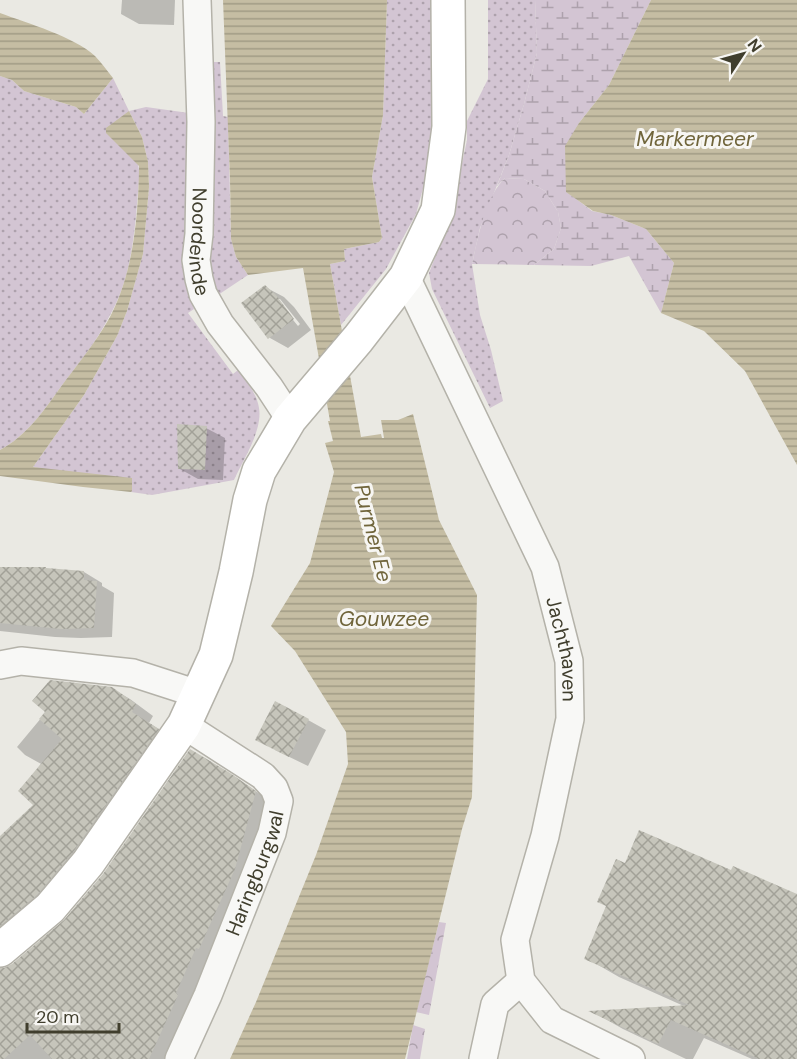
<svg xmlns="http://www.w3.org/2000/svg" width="797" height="1059" viewBox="0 0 797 1059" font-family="'DM Sans',sans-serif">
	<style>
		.grass { fill: url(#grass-dots) }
		.forest { fill: url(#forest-crowns) }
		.wetland { fill: url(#wetland-marsh) }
		.water { fill: url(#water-rules) }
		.shadow { fill: #0003; fill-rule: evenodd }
		.building { fill: url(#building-cross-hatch) }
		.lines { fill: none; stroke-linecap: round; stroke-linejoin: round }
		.street-casing { stroke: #b4b2a9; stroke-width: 30 }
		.secondary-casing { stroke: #b4b2a9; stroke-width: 36 }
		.street { stroke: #f8f8f6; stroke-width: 27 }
		.secondary { stroke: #fff; stroke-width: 33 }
		.labels { text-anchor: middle; stroke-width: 6; stroke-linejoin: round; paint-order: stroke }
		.street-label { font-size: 20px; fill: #403e2d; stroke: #f7f6f3 }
		.water-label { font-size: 21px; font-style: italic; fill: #70653b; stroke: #f7f6f3 }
	</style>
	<defs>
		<pattern id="grass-dots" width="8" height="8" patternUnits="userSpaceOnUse" patternTransform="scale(1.5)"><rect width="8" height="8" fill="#d3c5d3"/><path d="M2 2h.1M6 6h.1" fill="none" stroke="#ada1ac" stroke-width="1.8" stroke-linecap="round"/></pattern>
		<pattern id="forest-crowns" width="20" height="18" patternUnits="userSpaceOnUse" patternTransform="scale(1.5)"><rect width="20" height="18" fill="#d3c5d3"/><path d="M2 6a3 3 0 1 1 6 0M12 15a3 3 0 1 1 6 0" fill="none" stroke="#ada1ac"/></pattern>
		<pattern id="wetland-marsh" width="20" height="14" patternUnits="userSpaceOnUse" patternTransform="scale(1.5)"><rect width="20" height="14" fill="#d3c5d3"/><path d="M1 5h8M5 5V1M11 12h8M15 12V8" fill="none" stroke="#ada1ac"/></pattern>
		<pattern id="water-rules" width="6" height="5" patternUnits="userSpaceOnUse" patternTransform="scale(1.5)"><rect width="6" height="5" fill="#c5bda3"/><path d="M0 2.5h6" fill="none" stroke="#a19b85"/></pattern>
		<pattern id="building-cross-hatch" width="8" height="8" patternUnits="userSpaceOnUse" patternTransform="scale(1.5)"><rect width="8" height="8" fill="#c6c5bb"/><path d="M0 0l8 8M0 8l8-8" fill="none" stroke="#a2a198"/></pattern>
	</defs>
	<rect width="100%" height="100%" fill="#eae9e3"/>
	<g class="grass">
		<path d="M387,0H435L431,159L416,214L386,269L341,325L330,264L345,261L344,249L379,242L382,238L372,177L383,115Z"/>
		<path d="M488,0H535L537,53L524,104L509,155L480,228L472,264L480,315L491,350L503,401L490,408L432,289L429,273L448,224L456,192L467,140V121L488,79Z"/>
		<path d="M208,62H220L223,116L228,117L231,239L236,257L248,275L215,297L208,274Z"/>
		<path d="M0,76L12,80L24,91L76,107L84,114L113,78L129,111L146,107L189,113C188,146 187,179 185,212C184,248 180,274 194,309L188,313L233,374L238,370C247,382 257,394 259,408C263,430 243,460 234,480L152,495L131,492L132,490L33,467L84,395L117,336L127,311L143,254L149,187L148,162L142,137L129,111L139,170V180C135,227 133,276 109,317C96,343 77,365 60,388C43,412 26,436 0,450Z"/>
	</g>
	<g class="forest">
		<path d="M505,178L524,179L545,191L558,212L561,228L554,249L534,265L472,264C478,238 485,197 505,178Z"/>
		<path d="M439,922L446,923L429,1015L416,1012Z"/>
		<path d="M413,1025L425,1029L420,1059H407Z"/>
	</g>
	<path class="wetland" d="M535,0H651L609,85L579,123L567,192L592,211L611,215L646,229L674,263L661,313L629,256L591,266L534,265L554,249L561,228L558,212L545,191L524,179L505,178L497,186L509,155L524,104L537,53Z"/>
	<g class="water">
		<path d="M223,0H387L383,115L372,177L382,238L379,242L344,249L345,261L330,264L361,437L381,434L382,438H384L381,420H398L413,414L439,520L477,595L472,797L462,829L405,1059H230L256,1002L316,855L348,764L346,732L295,651L271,626L310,563L334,472L325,443L333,441L328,421H330L303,268L248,275L236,257L231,239L230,180Z"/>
		<path d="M651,0H797V465L745,371L704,331L661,313L674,263L646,229L611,215L593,211L566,192L565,146L579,123L609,85Z"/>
		<path d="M0,13C29,24 73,36 95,56C102,63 107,71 113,78L84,114L76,107L24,91L12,80L0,76Z"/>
		<path d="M129,111L142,137L148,162L149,187L143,254L127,311L117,336L84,395L33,467L132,478V491L131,492L83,487L0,476V450C26,436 43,412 60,388C77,365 96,342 110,317C133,273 138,219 139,170V166L106,133V128Z"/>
	</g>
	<g class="shadow">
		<path d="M122,0H175L174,25L139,24L121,14Z"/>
		<path d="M265,287L284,297L294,307L311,330L288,348L270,338L243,303ZM276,299H280L300,324L298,326Z"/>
		<path d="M206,428L225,438L223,480L198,479L180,469Z"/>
		<path d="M0,568L84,572L102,583V586L114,593L112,637L81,638L55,637L0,631Z"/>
		<path d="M111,688L130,699L153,716L149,723L176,740L0,950V838L120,727L43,765L25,755L17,747L47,711Z"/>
		<path d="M308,720L326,730L308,766L275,750Z"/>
		<path d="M248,786L273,803L172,1059H0V970L13,966Z"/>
		<path d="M626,865L732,872L797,895V1059H752L704,1038L693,1059H686L623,1029L593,1012L686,1007L619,977L586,958Z"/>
	</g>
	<g class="building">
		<path d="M265,285L276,295L294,319L268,339L241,303Z"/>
		<path d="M177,424L207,426L205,470L178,469Z"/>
		<path d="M0,567H46V568L84,571V580L97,581L94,628L61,629L0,623Z"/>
		<path d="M50,680L112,687L136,704L132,712L159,729L73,852L37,895L0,926V836L33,805L18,791L62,739L39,719L45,712L32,701Z"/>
		<path d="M275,701L309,719L289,757L255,740Z"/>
		<path d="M190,749L230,773L256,791L235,869L199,949L196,948L176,993L178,995L149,1059H52L30,1035L4,1059H0V968H4L12,964L64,920L103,874Z"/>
		<path d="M639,830L731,870L733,866L797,894V1059H759L671,1020L658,1044L588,1011L689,1005L584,959L606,906L597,902L616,859L625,863Z"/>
	</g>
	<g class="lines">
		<g class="street-casing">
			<g id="street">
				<path id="s1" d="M197,0L201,122L199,234L196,260L199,279L203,294L220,324L269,387L290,419"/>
				<path id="s2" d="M406,277L545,567L569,661L570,719L545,836L515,940L521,981L552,1020L631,1059"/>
				<path d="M0,665L21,661L133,673L198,694"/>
				<path id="s3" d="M179,1059L208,995L272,833L279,801L274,788L263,776L184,725"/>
				<path d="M483,1059L495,1004L521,981"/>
			</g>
		</g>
		<g class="secondary-casing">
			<path id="secondary" d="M0,950L50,908L88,863L184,725L216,655L236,572L250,500L259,471L290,419L358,339L406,277L438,210L449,127L448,0"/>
		</g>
		<use href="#street" class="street"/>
		<use href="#secondary" class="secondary"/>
	</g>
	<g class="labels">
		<g class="street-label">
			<text dy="7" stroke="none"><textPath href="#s1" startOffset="242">Noordeinde</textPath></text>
			<text dy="7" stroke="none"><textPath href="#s2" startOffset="406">Jachthaven</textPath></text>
			<text dy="7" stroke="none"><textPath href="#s3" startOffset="201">Haringburgwal</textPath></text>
		</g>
		<g class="water-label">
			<text x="695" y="146">Markermeer</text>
			<text transform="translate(373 533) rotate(76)" y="7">Purmer Ee</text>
			<text x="384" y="626">Gouwzee</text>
		</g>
	</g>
	<g transform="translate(743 54) rotate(54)" stroke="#f7f6f3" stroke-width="4.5" paint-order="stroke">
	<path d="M0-4.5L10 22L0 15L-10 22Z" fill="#403e2d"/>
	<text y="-9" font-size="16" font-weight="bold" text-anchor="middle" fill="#403e2d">N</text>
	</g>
	<path d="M27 1023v9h92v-9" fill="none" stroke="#403e2d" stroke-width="3"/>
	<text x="36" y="1023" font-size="18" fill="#403e2d" stroke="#f7f6f3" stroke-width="4.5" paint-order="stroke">20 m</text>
</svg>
